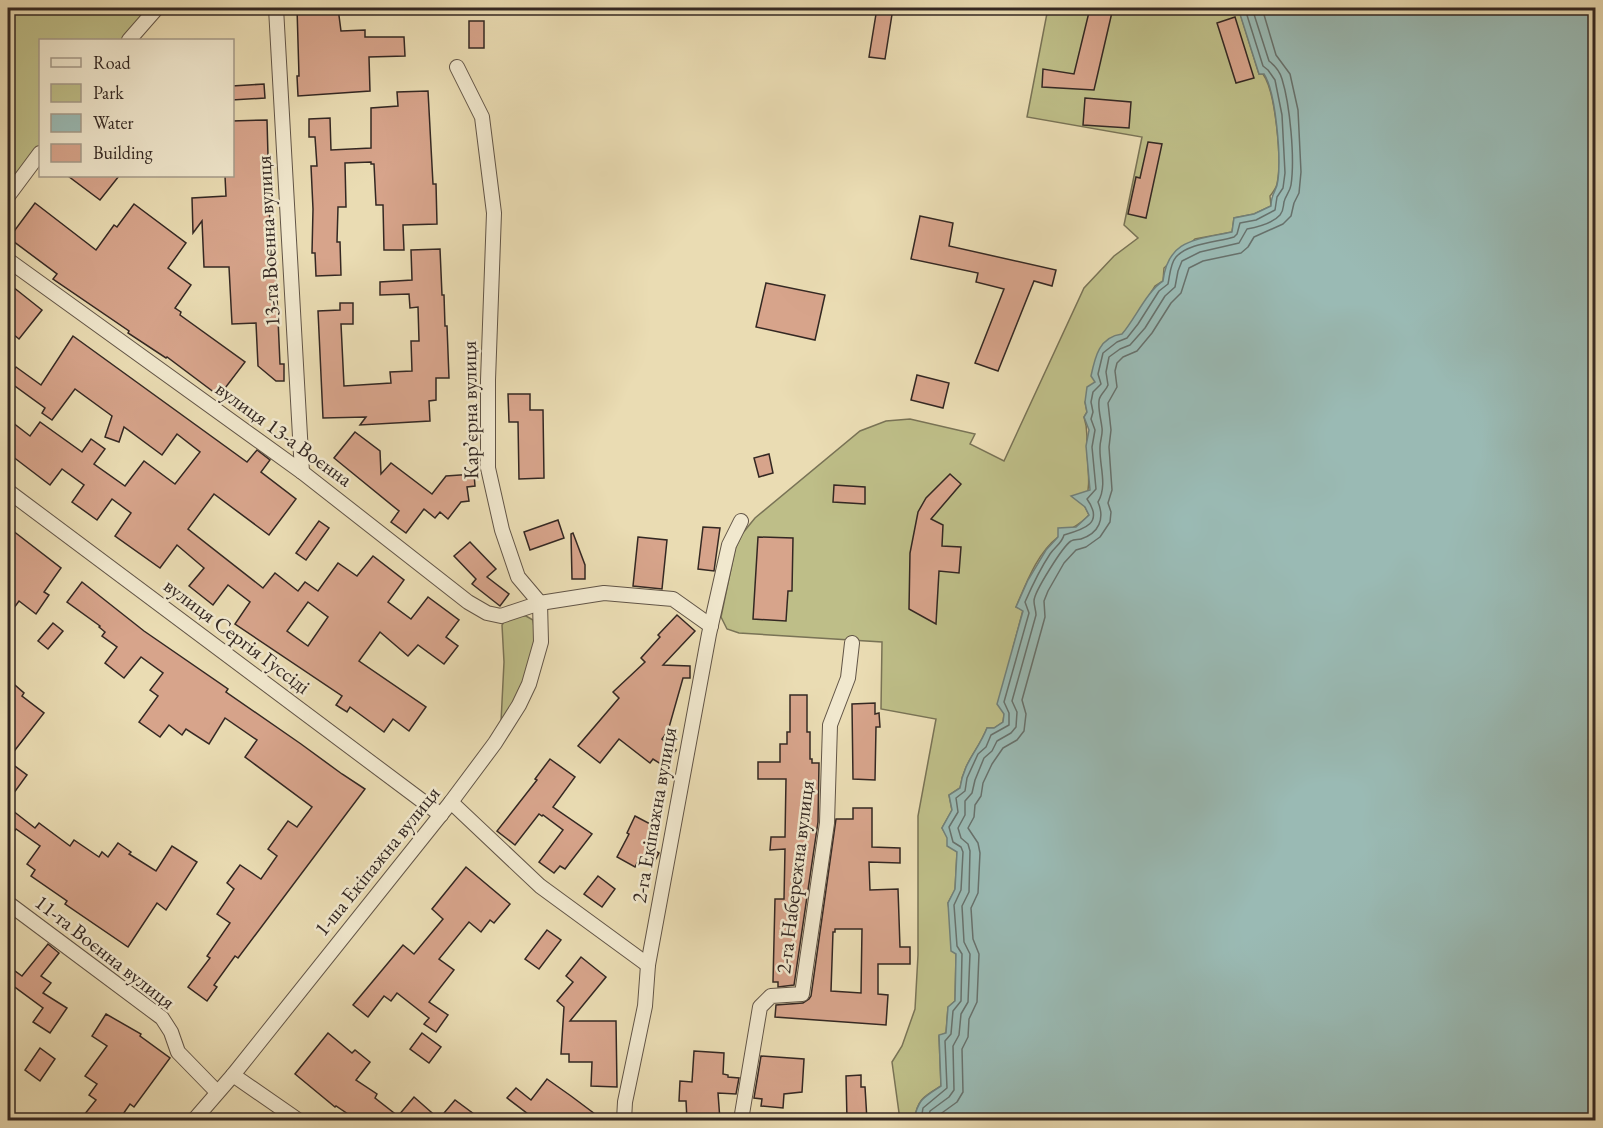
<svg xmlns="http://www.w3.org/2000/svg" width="1603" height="1128" viewBox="0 0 1603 1128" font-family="'EB Garamond',serif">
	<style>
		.green { fill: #bebe88; stroke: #797356; stroke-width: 1.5 }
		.water { fill: #9abab4; stroke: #71807a; stroke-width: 1.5 }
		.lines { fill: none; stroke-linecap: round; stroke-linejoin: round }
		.shore { stroke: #67716c; stroke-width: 1.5 }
		.building { fill: #d7a48b; stroke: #342823; stroke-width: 1.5; fill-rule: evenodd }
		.street-casing { stroke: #625547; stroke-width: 16 }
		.street { stroke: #f1e8ce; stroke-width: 14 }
		.labels { text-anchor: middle; stroke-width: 5; stroke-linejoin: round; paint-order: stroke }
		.street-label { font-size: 21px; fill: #342823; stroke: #f1e8ce }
	</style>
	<rect width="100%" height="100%" fill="#eadcb3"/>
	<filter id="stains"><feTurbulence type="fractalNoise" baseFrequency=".00333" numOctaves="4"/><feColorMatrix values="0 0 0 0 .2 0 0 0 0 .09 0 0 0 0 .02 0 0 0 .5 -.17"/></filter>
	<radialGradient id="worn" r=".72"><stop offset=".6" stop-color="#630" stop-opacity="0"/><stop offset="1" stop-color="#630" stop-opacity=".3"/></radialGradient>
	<g class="green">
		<path d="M8,8H151L123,40H40V145L8,187Z"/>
		<path d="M1048,8H1228L1240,13L1259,74H1263C1276,92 1282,162 1277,184C1276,189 1273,192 1270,196L1271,206L1254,214L1234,218L1232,232L1195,239L1164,268L1163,281L1155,286L1134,320L1122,335L1085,402L1087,412L1084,417C1089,432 1086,436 1087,450C1088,471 1091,486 1085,507L1089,515C1080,526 1068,529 1058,537C1037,553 1026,584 1016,607L1023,610L1013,648L1003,722L994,728H987C978,751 964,761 960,788L949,795L952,810L942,828L957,852L955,890L948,903L956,954L955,1001L948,1007L946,1033L939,1036L941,1086C923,1097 918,1099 914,1120H900L892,1062L902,1046L915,1009L918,955V816L936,719L881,709L882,642L739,633L727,629L721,617L735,549L742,534L755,518L860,431L886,421L910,419L975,434L970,444L1004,461L1084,288L1114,256L1138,238L1124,225L1142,137L1027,117Z"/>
		<path d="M515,615L526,616L533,620C534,628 536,637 535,644C531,671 516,700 501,722L504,662L502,625L506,619Z"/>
	</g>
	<path class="water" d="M1228,8H1595V1120H914C918,1099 924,1097 941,1086L939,1035L946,1033L948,1007L955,1001L956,954L951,951L948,903L955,889L957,852L947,846V838L942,828L952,810L949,795L960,788C964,761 978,751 987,728H994L1003,722L1004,714L997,704L1023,611L1016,607L1028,580L1046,550L1058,537V528L1076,527L1089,515L1085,507L1071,496L1090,490L1086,446L1089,430L1084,417L1087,412L1085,402L1087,387L1095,382L1091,376C1095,357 1099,337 1122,334C1135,319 1147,291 1163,281C1168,239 1196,240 1232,232L1234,218L1254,214L1271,206C1271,192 1277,192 1278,180C1281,156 1276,93 1264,74H1259L1240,14Z"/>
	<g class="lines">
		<g class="shore">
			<path d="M921,1120L923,1108L947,1088L945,1041L951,1034L953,1011L961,1001L962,954L957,946L954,905L961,890L963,852L961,847L953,842L949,827L958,812L956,798L965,791L967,778L978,754L986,747L991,735L1009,725V713L1004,702L1029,613L1025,602C1032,586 1040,569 1050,554C1055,547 1062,543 1064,535C1085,529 1104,523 1087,499L1096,489L1092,447L1095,430L1091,419L1093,412L1091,402L1093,392L1101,384L1098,374L1103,353L1117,342L1127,338L1138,324L1159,291L1168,284C1170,275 1170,264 1176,257C1188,243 1218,242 1234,237L1237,234L1240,223L1256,220L1275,210L1277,197L1283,188L1285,173L1282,115L1275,80L1268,70L1263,66L1246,12L1241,8"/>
			<path d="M928,1120L930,1111L949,1097L954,1090L953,1046L959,1035L961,1014L968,1002L970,954L964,942L962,906L969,892L970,851L968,844L961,838L958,828L965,815V801L972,793L975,780L984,758L992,751L997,741L1011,733L1016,727L1017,712L1012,701L1036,615C1036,610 1034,606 1034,601C1034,592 1063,546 1071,541C1074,539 1078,540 1081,539C1099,533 1105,519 1098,502C1108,485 1099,465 1100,447C1100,441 1103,434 1102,428C1101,419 1098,410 1099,401C1099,395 1106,391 1108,385L1106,372L1109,357L1120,349L1130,345L1145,328L1165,296L1175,287L1178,271L1182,261L1200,252L1239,243L1247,229C1258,227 1273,223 1280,215C1284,210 1283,207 1284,202C1285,196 1290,192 1291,185C1295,158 1290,105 1282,79C1280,72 1274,65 1269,61L1252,8"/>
			<path d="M937,1120L939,1115L957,1102L963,1092L962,1049L968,1037L969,1019L977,1002L979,954L973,939L971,908L978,893L980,853L978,843L968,828L974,817L975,805L981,796L983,783L992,764L1003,748L1017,740L1024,731L1026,714L1022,700L1045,617L1044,601L1048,591L1064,563L1076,550L1086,547L1100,537L1110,522L1111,512L1108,503L1112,490L1109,447L1111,430L1108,403L1117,387L1115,371L1117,363L1123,357L1137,351L1152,333L1171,303L1181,293L1189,268L1203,261L1241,253L1248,247L1254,237L1283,224L1291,216L1294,203L1299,193L1301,172L1298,110L1290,74L1276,55L1262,8"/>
		</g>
	</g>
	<g class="building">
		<path d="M297,8H338L341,31L365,30V37H404L405,56L369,57L370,91L298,96L297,76H299Z"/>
		<path d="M877,8H893L885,59L869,57Z"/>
		<path d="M1090,8H1113L1094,90L1042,87L1043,69L1074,74Z"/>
		<path d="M1235,17L1254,78L1236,83L1217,23Z"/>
		<rect x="469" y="21" width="15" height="27"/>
		<path d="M264,84L265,98L232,100V86Z"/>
		<path d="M428,91L433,184H436L437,224L403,225L404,250H384L383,205H376L374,164H371V162L345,163L346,207H338L337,242H340L341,275L316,276L315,253H312L313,209L311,166H317L315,137H309V119L330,118L331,150L371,148V108L398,106L397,92Z"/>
		<path d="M1085,98L1131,102L1129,128L1083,125Z"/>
		<path d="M267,120L270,229L274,228L280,364H284V381H276L258,366L256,323L232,324L229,267H204L202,221L193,233L192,198L226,196L225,176H232V121Z"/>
		<path d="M1148,142L1162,144L1146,218L1128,214L1136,177L1140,178Z"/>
		<path d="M68,176H119L100,200Z"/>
		<path d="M35,203L96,250L114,225L117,227L134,204L186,243L168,268L191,285L175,308L181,312L180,315L245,362L219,396L167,357L166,358L128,333L129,331L53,279L57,274L9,238Z"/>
		<path d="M920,216L953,223L949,246L1056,270L1052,286L1034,281L998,371L975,363L1004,289L976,282L978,273L911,259Z"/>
		<path d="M440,249L442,295H444L445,326H447L449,378H436V400L429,401L430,421L360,425L366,417L323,418L318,311L340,310V303H353V324H341L344,386L391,383L390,372L412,371L411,341H419L418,307L410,308L409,294L380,295V282L412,280L411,250Z"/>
		<path d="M8,283L42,310L19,339L8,330Z"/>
		<path d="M766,283L825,295L815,340L756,327Z"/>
		<path d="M73,336L247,462L257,450L270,460L261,472L296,499L269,535L214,494L188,529L263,588L275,573L298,591L305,582L318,591L338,563L357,576L373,556L404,580L388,602L411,619L428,597L459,620L446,637L458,646L444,664L418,645L408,656L380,632L359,661L426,707L409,731L393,719L384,732L350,707L347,712L336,705L342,696L235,624L250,602L228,585L213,605L189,586L204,568L177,545L160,568L115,536L131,513L112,499L97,520L72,502L84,485L62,469L50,485L8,453V419L30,436L40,422L82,452L91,439L105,449L94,464L125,486L144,461L175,484L200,452L177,434L162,455L124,427L119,442L105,437L112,416L75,389L52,420L42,413L45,408L8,381L16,367L41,385ZM308,602L328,617L308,646L287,631Z"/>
		<path d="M917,375L949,383L943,408L911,400Z"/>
		<path d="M508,394H530V410H543L544,478L519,479L518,422H509Z"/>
		<path d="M355,432L380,451L381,474L391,463L432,494L446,476L474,474L475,486L467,487L469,501L461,502L448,519L440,512L435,518L424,509L406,533L391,522L399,511L334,458Z"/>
		<path d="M769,454L773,473L759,477L754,458Z"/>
		<path d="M950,474L961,484L931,519L943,525L942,546L961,547L959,573L939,571L936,624L909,609L910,553L918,512L926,498Z"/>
		<path d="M834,485L865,487V504L833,502Z"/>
		<path d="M558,520L564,538L530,550L524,532Z"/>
		<path d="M319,521L329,528L306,560L296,553Z"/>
		<path d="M8,527L61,568L44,592L49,595L36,614L19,601L8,616Z"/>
		<path d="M703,527L720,528L714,571L698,569Z"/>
		<path d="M573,533L585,565V579H572L571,534Z"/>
		<path d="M638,537L667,540L662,589L633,586Z"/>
		<path d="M758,537L793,538L792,591H788L786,621L753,619Z"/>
		<path d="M470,542L496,569L487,577L509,594L500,606L472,584L476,579L454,556Z"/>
		<path d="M82,582L144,631L228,689L226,692L301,744L342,774L365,789L238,958L235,956L214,985L217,987L207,1001L188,987L210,958L207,956L230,923L217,914L234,889L227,883L240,865L261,879L277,856L268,849L288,821L297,827L312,807L245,757L257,740L225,718L209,744L186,729L182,735L169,725L160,737L139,722L158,696L150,690L163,673L141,657L124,678L105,663L117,647L102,636L105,632L99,627L100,626L67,602Z"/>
		<path d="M677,615L695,631L663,665L690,666V678H683L668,731L662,739L676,750L664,766L653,759L650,763L619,739L600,763L578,746L619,698L613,692L645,662L641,658L660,637L658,635Z"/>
		<path d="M53,623L63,631L48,649L38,641Z"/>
		<path d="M8,679L24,693L22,696L44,713L8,759Z"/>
		<path d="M790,695H807V732H810V759H812V763H819L818,822L794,985L778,987V982H773L775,899H784L785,849L770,850L771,837H785L786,779H758V762H780V744H787V732H790Z"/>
		<path d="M875,703V714L879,713L880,727H876L875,780L853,779L852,704Z"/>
		<path d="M550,759L575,777L553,807L592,834L565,869L560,866L554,873L539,862L563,830L543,815L542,816L539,814L515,845L497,831L537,780L535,779Z"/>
		<path d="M8,761L27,775L8,801Z"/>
		<path d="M8,807L35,828L39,823L70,846L74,840L99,857L102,852L108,857L118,843L131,852L129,854L156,871L172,846L197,862L166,910L157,903L128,947L65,904L67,901L31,876L35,870L27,864L40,846L16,829L8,840Z"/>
		<path d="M853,808H872V847L900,848V863L869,862L870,890L898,889L900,947H910V964H878V994L888,995L886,1025L775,1017L776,1005L803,1003L809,999L811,996L836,819H853ZM835,929H862L861,993L831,991L833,932H835Z"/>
		<path d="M635,816L656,827L646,846L659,853L652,866L639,859L635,867L617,857L629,834L627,833Z"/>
		<path d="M466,867L510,904L494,923L490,920L481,932L469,922L439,959L454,970L429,1002L448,1015L436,1032L424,1024L429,1018L397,993L391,1001L384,996L368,1017L353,1005L403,945L414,954L443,919L432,909Z"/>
		<path d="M598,876L615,889L602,907L584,894Z"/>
		<path d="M547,930L561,940L539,969L525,959Z"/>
		<path d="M48,944L59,953L41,976L51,983L43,993L67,1008L50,1033L33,1022L43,1008L8,982V966L22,976Z"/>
		<path d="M581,957L606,977L570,1021H616L617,1087L591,1086L592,1062H569V1054H561L564,1007L557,1001L573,982L566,976Z"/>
		<path d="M106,1014L141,1034L140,1036L170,1058L134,1107L130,1104L119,1120H80L96,1100L89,1095L97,1084L85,1076L107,1046L92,1036Z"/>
		<path d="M328,1033L352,1053L355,1050L370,1062L356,1080L377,1094L375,1098L398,1116L414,1097L439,1119L455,1100L482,1120H357L336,1106L335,1107L295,1074Z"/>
		<path d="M422,1033L441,1047L429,1063L410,1049Z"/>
		<path d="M40,1048L55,1059L40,1081L25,1070Z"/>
		<path d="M694,1051L724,1053L723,1074L728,1075V1077L739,1078L736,1094L718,1093L720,1120H687L686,1101H679L680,1081L692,1082Z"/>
		<path d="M761,1056L804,1059L802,1092L784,1094L783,1108L761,1106L762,1099L754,1098Z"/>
		<path d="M861,1075V1087H865L867,1120H847L846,1076Z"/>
		<path d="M547,1079L571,1096L603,1120H536L507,1098L516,1088L531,1100Z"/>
	</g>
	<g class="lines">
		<g class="street-casing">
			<g id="street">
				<path d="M276,8L302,472"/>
				<path d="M129,40L157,8"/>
				<path d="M457,67L482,117L494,213L488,380V468L502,530L518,577L540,603"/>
				<path d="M8,196L40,153"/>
				<path d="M8,260L302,472L468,602L487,613L501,616L540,603L604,593L673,599L711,626"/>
				<path d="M8,491L441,815"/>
				<path d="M451,802L540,886L648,965"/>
				<path d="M8,903L162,1018L171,1032L178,1052L217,1092"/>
				<path d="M233,1075L298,1120"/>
				<path d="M194,1120L233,1075L451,802L495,743L519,705L529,684L541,642L540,603"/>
				<path d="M624,1120L625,1102L645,1006L648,965L709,634L729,545L741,521"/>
				<path d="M741,1120L760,1007L771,996L802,994L827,823L830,725L848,678L852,643"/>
			</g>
		</g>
		<use href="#street" class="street"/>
	</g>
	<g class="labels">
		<g class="street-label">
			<text transform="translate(268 241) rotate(-93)" y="7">13-та Воєнна вулиця</text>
			<text transform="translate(470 410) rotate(-91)" y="7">Карʼєрна вулиця</text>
			<text transform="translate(284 434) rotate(36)" y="7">вулиця 13-а Воєнна</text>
			<text transform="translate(237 636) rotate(37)" y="7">вулиця Сергія Гуссіді</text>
			<text transform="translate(654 815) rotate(-80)" y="7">2-га Екіпажна вулиця</text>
			<text transform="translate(377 861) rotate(-51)" y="7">1-ша Екіпажна вулиця</text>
			<text transform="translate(795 877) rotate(-83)" y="7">2-га Набережна вулиця</text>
			<text transform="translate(105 952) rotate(38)" y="7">11-та Воєнна вулиця</text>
		</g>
	</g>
	<rect width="1603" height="1128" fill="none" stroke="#eadcb3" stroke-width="30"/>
	<rect x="9" y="9" width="1585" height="1110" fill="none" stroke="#342823" stroke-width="3"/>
	<rect x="15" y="15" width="1573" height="1098" fill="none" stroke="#342823" stroke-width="1.5"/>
	<rect x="39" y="39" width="195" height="138" fill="#f1e8ce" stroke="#a59b8a" stroke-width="1.5"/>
	<rect x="51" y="58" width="30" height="9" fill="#f1e8ce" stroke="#a59b8a" stroke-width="1.5"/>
	<text x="93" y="69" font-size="18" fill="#342823">Road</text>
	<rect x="51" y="84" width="30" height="18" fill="#bebe88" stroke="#a59b8a" stroke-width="1.5"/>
	<text x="93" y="99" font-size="18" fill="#342823">Park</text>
	<rect x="51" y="114" width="30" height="18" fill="#9abab4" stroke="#a59b8a" stroke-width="1.5"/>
	<text x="93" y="129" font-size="18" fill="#342823">Water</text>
	<rect x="51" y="144" width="30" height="18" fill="#d7a48b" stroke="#a59b8a" stroke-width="1.5"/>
	<text x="93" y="159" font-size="18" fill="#342823">Building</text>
	<rect width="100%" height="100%" filter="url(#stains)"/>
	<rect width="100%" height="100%" fill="url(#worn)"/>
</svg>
